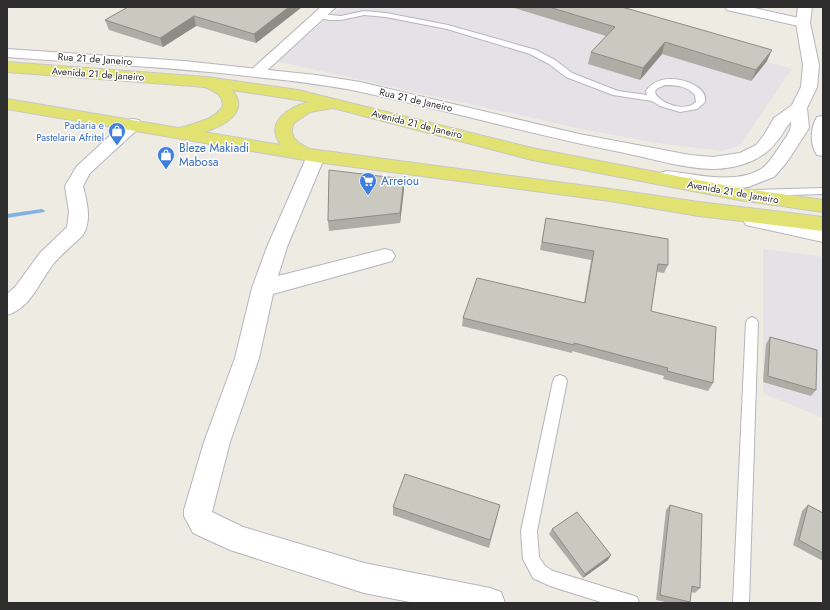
<svg xmlns="http://www.w3.org/2000/svg" width="830" height="610" font-family="Jost,sans-serif">
<style>
.industrial{fill:#e4e1e7}
.lines{fill:none;stroke-linecap:round;stroke-linejoin:round}
.stream{fill:#82b1e2;fill-rule:evenodd}
.service-casing{stroke:#b6b5bf;stroke-width:2}
.minor-casing{stroke:#b6b5bf;stroke-width:2}
.tertiary-casing{stroke:#b6b5bf;stroke-width:2}
.primary-casing{stroke:#c8c8c8;stroke-width:2}
.service{fill:#fff;fill-rule:evenodd}
.minor{fill:#fff;fill-rule:evenodd}
.tertiary{fill:#fff;fill-rule:evenodd}
.primary{fill:#e1e272;fill-rule:evenodd}
.wall{fill:#adada5}
.shaded-wall{fill:#8d8d86}
.building{fill:#c9c9c0;stroke:#8d8d86}
.labels{text-anchor:middle;dominant-baseline:central;stroke-width:3;stroke-linejoin:round;paint-order:stroke}
.far-street-label{font-size:10px;fill:#2d2d2d;stroke:#fff}
.far-shop-label{font-size:10px;fill:#366cbe;stroke:#fff;text-anchor:end}
.shop-label{font-size:12px;fill:#366cbe;stroke:#fff;text-anchor:start}
</style>
<rect width="100%" height="100%" fill="#edebe2"/>
<g class="industrial">
<path d="M341,7H580L792,69L739,146L721,151L657,143L582,129L276,61Z"/>
<path d="M763,249L823,257V418L763,393Z"/>
</g>
<g class="lines">
<path class="stream" d="M42,209L45,211L44,212L7,218V214Z"/>
<defs>
<g id="service">
<path d="M364,11L386,13L448,25L536,50L555,60L572,73L618,91L647,95L646,91C650,85 655,82 662,80C675,76 708,84 705,102L697,109L680,112L660,106L652,101L613,95L566,77L549,64L530,54L447,29L386,17L364,15L341,20H330L317,18L316,16L320,14L341,16ZM665,85C677,85 687,86 695,95L696,102C685,112 665,105 656,95L655,91L658,88Z"/>
<path d="M823,188V194L756,196L751,193L756,190Z"/>
<path d="M752,317L756,319L758,322L749,603H733L746,322L748,319Z"/>
<path d="M560,375L565,377L567,381L537,531L539,557L545,566L553,571L631,595L637,597L639,603H604L550,586L533,578L523,559L521,531L553,381L555,377Z"/>
</g>
<g id="minor">
<path d="M321,7H336L262,75L257,77L252,75L249,72L252,69Z"/>
<path d="M725,7H750L808,20L810,23L808,26L803,27L727,10Z"/>
<path d="M133,119L139,120L141,124L139,128L90,173L83,186C87,202 92,220 83,235C74,244 63,253 54,263C39,282 31,308 7,315V294L15,287L40,253L67,227L69,212L65,186L77,166L127,120Z"/>
<path d="M316,150L322,152L325,156L287,247L278,276L385,249L392,251L395,256L392,261L273,294L259,358L230,442L212,512L243,527L364,563L490,588L501,592L505,603H415L364,593L230,550L193,533L184,516V510L204,442L235,358L252,288L267,247L307,156L310,152Z"/>
</g>
<g id="tertiary">
<path d="M798,7H812L810,23L819,65L817,87L807,108L809,128L787,162L774,177L748,187L723,189L667,183L660,181L658,177L660,173L667,171C696,174 734,185 761,169C768,165 775,153 780,146C785,138 792,131 791,122C785,127 783,135 777,141C763,161 736,169 712,169C681,168 650,158 620,152C533,135 447,110 361,92C324,84 285,80 247,76C168,67 87,63 7,57V49L184,61L316,75L360,82L579,134L690,155L713,157L740,153L756,145L764,135L774,118L792,105L801,87L803,65L796,23Z"/>
<path d="M823,116V156L817,155C810,145 810,128 817,117Z"/>
<path d="M753,213L823,228V242L746,225L743,220L746,215Z"/>
</g>
<path id="primary" d="M7,62L207,77L298,90L532,148L739,188L823,200V212L739,200L532,160L333,108L310,112L294,123C287,137 299,144 310,149L610,189L699,202L823,217V231L699,216L610,201L316,162L7,109V99L179,128C194,123 213,121 223,106C222,93 215,92 205,87L7,72ZM232,90L298,100L309,102C289,107 264,122 281,145L204,132C223,126 251,112 232,90Z"/>
</defs>
<use href="#service" class="service-casing"/>
<use href="#minor" class="minor-casing"/>
<use href="#tertiary" class="tertiary-casing"/>
<use href="#primary" class="primary-casing"/>
<use href="#service" class="service"/>
<use href="#minor" class="minor"/>
<use href="#tertiary" class="tertiary"/>
<use href="#primary" class="primary"/>
</g>
<g class="wall">
<path d="M128,7H302L256,43L196,26L163,47L109,30L105,20Z"/>
<path d="M511,7H622L767,61L751,81L662,54L640,80L588,64L591,52L606,36Z"/>
<path d="M404,189L400,223L329,231L328,221Z"/>
<path d="M546,218L668,265L664,273L657,272L651,311L713,383L708,391L663,379L664,376L572,351V353L462,326L463,318L584,303L591,260L540,250Z"/>
<path d="M770,337L816,390L811,396L763,382L766,344Z"/>
<path d="M670,505L700,588L695,593L691,592L690,602L689,603H670L656,600L666,510Z"/>
<path d="M808,505L823,513V561L793,545L802,511Z"/>
<path d="M393,507L498,513L489,548L393,515Z"/>
<path d="M552,529L608,560L583,578L549,534Z"/>
</g>
<g class="shaded-wall">
<path d="M289,7H302L256,43L254,34Z"/>
<path d="M194,16L196,26L163,47L160,38Z"/>
<path d="M665,42L662,54L640,80L643,68Z"/>
<path d="M772,50L767,61L751,81L756,70Z"/>
<path d="M404,179V189L400,223V213Z"/>
<path d="M611,555L608,560L583,578L585,574Z"/>
</g>
<g class="building">
<path d="M128,7H289L254,34L194,16L160,38L105,20Z"/>
<path d="M549,7H622L772,50L756,70L665,42L643,68L591,52L615,27Z"/>
<path d="M329,170L404,179L400,213L328,221Z"/>
<path d="M546,218L668,239V265L658,264L651,311L716,327L713,383L667,371L668,368L574,343V345L463,318L477,278L585,303L594,251L542,242Z"/>
<path d="M770,337L817,350L816,390L768,376Z"/>
<path d="M405,474L500,505L490,540L393,507Z"/>
<path d="M670,505L702,514L700,588L692,586L690,602L660,595Z"/>
<path d="M808,505L823,513V553L799,540Z"/>
<path d="M577,512L611,555L585,574L552,529Z"/>
</g>
<defs>
<symbol id="shop-pin" viewBox="-11 -11 22 30"><path d="M0 17L-7.5 6A9.5 9.5 0 1 1 7.5 6Z" fill="#3f7fe0" stroke="#fff"/><path d="M-5-2.5h2.3a2.7 3.5 0 0 1 5.4 0H5L5.5 6h-11ZM-1.5-2.5h3a1.5 2.3 0 0 0-3 0Z" fill="#fff"/></symbol>
<symbol id="supermarket-pin" viewBox="-11 -11 22 30"><path d="M0 17L-7.5 6A9.5 9.5 0 1 1 7.5 6Z" fill="#3f7fe0" stroke="#fff"/><path d="M-6-5.5h2.5l.6 2H6L4.5 2H-2.5L-4.4-4H-6ZM-1.5 3.2a1.3 1.3 0 1 0 .1 0ZM3 3.2a1.3 1.3 0 1 0 .1 0Z" fill="#fff"/></symbol>
</defs>
<g fill-rule="evenodd">
<use href="#shop-pin" x="107" y="121" width="20" height="27"/>
<use href="#shop-pin" x="156" y="145" width="20" height="27"/>
<use href="#supermarket-pin" x="358" y="171" width="20" height="27"/>
</g>
<g class="labels">
<g class="far-street-label">
<text transform="translate(95 59) rotate(4)">Rua 21 de Janeiro</text>
<text transform="translate(98 74) rotate(4)">Avenida 21 de Janeiro</text>
<text transform="translate(416 100) rotate(13)">Rua 21 de Janeiro</text>
<text transform="translate(417 124) rotate(14)">Avenida 21 de Janeiro</text>
<text transform="translate(733 192) rotate(10)">Avenida 21 de Janeiro</text>
</g>
<g class="far-shop-label">
<text x="104" y="125">Padaria e<tspan x="104" dy="12">Pastelaria Afritel</tspan></text>
</g>
<g class="shop-label">
<text x="179" y="148">Bleze Makiadi<tspan x="179" dy="14">Mabosa</tspan></text>
<text x="381" y="181">Arreiou</text>
</g>
</g>
<rect width="830" height="610" fill="none" stroke="#2d2d2d" stroke-width="16"/>
</svg>
